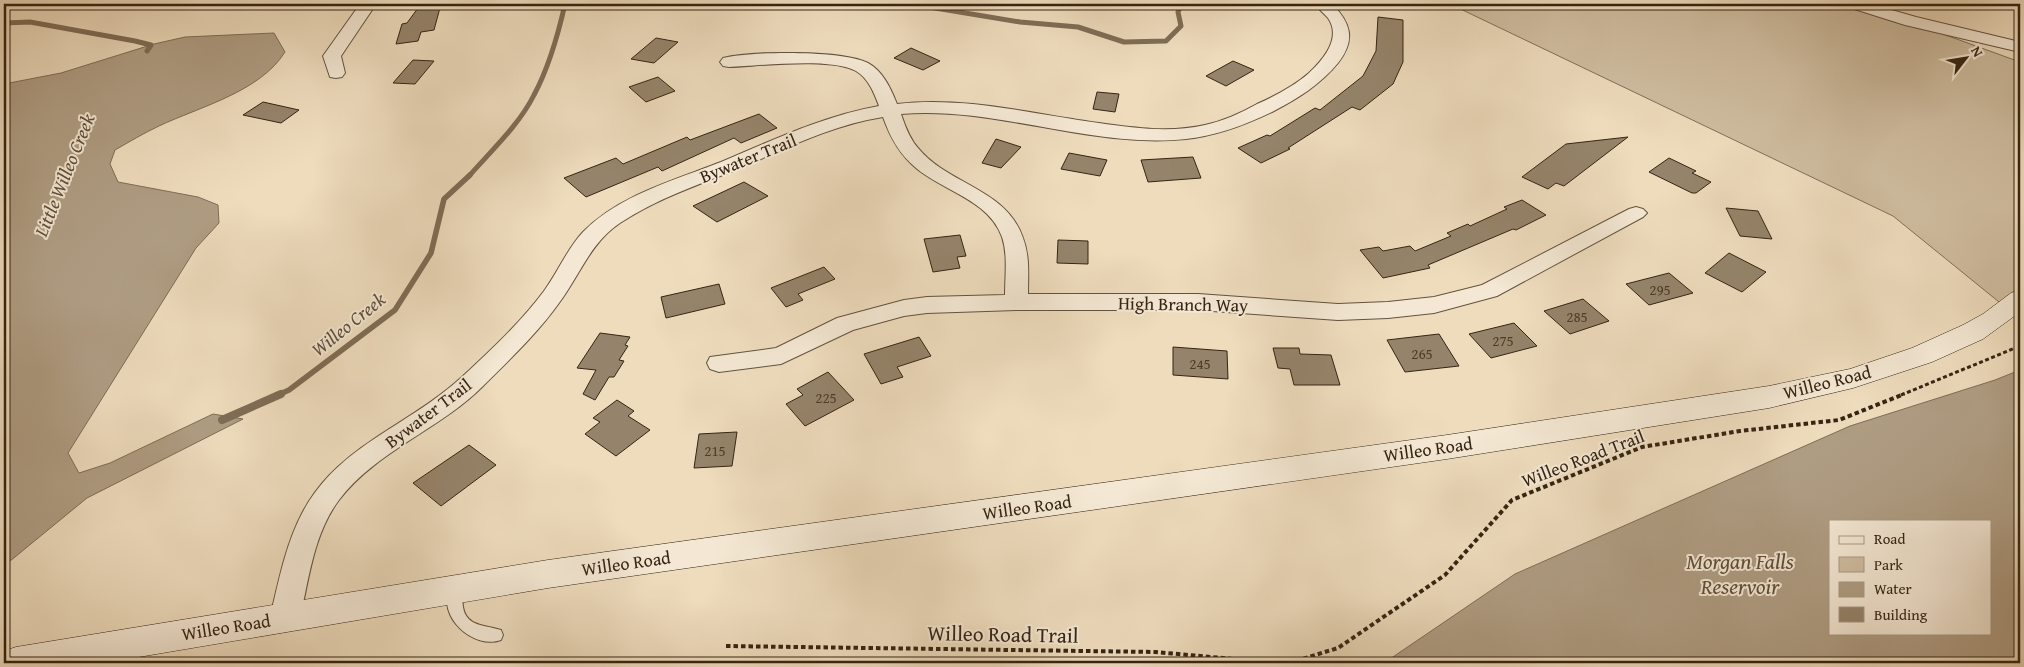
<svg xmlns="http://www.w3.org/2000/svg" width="2024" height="667" font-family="'Gentium Book Plus',serif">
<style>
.green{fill:#cfbda0;stroke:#82705a}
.water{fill:#af9d83;stroke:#7e6d56;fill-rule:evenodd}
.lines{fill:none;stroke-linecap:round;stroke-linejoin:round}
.stream-far2{stroke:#7e6d56;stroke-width:5}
.stream-far1{stroke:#7e6d56;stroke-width:5.5}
.stream{stroke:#7e6d56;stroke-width:8}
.building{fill:#95846b;stroke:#352413}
.lane-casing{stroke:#63523e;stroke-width:2}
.street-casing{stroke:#63523e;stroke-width:2}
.secondary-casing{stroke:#352413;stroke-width:1}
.path-far1{stroke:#352413;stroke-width:3;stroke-dasharray:4 2.5;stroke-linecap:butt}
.path{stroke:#352413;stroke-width:4;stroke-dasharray:4.5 3;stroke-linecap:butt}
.lane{fill:#f4e8d4;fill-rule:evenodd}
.street{fill:#f4e8d4;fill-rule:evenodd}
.secondary{fill:#f4e8d4;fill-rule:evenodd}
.labels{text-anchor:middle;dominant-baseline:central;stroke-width:4;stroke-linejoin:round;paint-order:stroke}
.number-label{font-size:15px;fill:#4d3c29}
.street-label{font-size:18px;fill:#352413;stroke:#f4e8d4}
.water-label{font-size:19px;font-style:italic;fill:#604e3a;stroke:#f4e8d4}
.near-street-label{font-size:21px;fill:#352413;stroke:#f4e8d4}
.near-water-label{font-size:22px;font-style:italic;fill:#604e3a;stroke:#f4e8d4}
</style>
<rect width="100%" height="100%" fill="#eedcbd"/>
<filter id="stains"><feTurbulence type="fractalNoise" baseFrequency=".004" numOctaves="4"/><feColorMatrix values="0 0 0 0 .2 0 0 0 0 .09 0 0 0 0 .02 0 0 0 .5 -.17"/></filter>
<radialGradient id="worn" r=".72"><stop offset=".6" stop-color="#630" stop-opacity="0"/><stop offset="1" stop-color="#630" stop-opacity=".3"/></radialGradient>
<path class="green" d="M1450,4H1860L2020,62V319L1893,216Z"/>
<g class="water">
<path d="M274,33L285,52C260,92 199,107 159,126C144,133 129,142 115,150L110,164L118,182L198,197L218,205L219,223L196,248L68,453L79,473L110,463L213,414L243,419L87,498L4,566V135L10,123L8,113L4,112V84L61,73L154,44L185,37Z"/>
<path d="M2020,370V663H1384L1515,574L1850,426L1995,380ZM1830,521H1990V633H1830Z"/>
</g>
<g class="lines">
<g class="stream-far2">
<path d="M911,4L1020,22L1078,27L1124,42L1166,41L1181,26L1178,12L1182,4"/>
<path d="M4,23L30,22L135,41L151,45L147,51"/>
<path d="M469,176C491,151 519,125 534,95C549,67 558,35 565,4"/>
</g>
<path class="stream-far1" d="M278,395L289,390L395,310L431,253L444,199L470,175"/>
<path class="stream" d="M222,420L281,394"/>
</g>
<g class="building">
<path d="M421,4H441L434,30L421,32L418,41L396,44L402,24L407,23Z"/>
<path d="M1378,17L1403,20V62L1393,84L1360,110L1352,107L1288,148L1290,149L1261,163L1238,148L1267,135L1270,136L1315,108L1320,110L1363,76L1376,51Z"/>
<path d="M656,38L678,42L654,63L631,59Z"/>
<path d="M911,48L940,61L923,70L894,58Z"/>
<path d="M413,60L434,61L415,84L393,83Z"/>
<path d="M1233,61L1254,70L1226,86L1206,76Z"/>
<path d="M658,77L675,91L646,102L629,87Z"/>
<path d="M1097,92L1119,94L1115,112L1093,109Z"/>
<path d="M263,102L299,110L281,123L243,115Z"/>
<path d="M759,114L777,128L741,143L734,138L662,171L658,167L586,197L564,178L616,158L623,164L687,137L690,140Z"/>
<path d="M1628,137L1564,186L1556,183L1548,189L1522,177L1566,144Z"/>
<path d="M996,139L1021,147L1001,168L982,163Z"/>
<path d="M1069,153L1107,160L1100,176L1061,169Z"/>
<path d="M1193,157L1201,178L1148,182L1141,160Z"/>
<path d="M1669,158L1696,171L1692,173L1711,182L1696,193H1692L1649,172Z"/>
<path d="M744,182L768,196L717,222L693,206Z"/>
<path d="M1522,200L1546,215L1516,230L1513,229L1428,265L1430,268L1383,278L1360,250L1379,247L1383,251L1410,246L1415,251L1451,236L1447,233L1468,224L1470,226L1507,209L1504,207Z"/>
<path d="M1726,208L1758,211L1772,239L1740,236Z"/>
<path d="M960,235L966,256L957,257L960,268L933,272L924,239Z"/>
<path d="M1058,240L1088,241V264L1057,263Z"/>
<path d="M1729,253L1766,272L1742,292L1705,273Z"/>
<path d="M824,267L835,279L798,294L803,300L786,307L771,288Z"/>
<path d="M1669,273L1693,293L1649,305L1626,284Z"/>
<path d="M719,284L725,304L666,318L661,297Z"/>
<path d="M1583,299L1609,321L1570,334L1544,311Z"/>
<path d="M1514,323L1537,346L1491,358L1469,334Z"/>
<path d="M600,333L630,337L625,345L628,346L619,360L624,361L614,377H609L595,400L583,394L596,370L577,368Z"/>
<path d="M1439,334L1459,366L1405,372L1387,340Z"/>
<path d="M919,337L931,356L897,367L903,377L881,384L864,354Z"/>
<path d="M1173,347L1227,351L1228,379L1173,375Z"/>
<path d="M1273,348H1299L1300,354L1331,355L1340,385H1294L1290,369L1278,368Z"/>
<path d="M828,372L854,400L805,426L786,404L803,395L797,389Z"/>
<path d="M617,400L634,411L628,416L650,430L616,456L585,434L600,422L593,418Z"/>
<path d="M737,432L732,466L694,468L699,434Z"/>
<path d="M469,445L496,465L441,506L413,483Z"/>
</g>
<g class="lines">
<defs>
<path id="lane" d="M455,585L460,587C463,593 462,600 463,607C466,627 486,625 501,630L503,635L501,640C473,650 436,616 450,587Z"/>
<g id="street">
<path d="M360,4H376L341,56L345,73L342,77L336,78L330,77L323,56Z"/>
<path d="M1315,4H1332C1351,23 1356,40 1338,63C1320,85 1297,99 1272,112C1245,125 1216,136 1186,139C1091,149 997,106 901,114C905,126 910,139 918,148C948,185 1006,188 1023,238C1030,256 1028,276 1028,294H1198L1338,304L1388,302L1434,297L1482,285L1629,209L1636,207L1643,209L1647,213L1643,217L1497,296L1434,313L1388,318L1338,320L1198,310H1016L927,313L904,316L853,330L781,364L719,372L710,369L707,363L710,357L776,348L837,318L904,300L927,297L1005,295C1005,276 1008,255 1002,237C989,200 943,191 916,168C899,154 890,137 883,117C832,125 785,149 738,169C698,185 656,199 620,223C590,243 580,275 559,303C537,334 509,360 482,387C440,429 375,452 339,500C314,533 309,578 300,618L296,627L285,631L274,627L270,618C289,535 298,489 374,439C404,419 436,401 463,376C491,350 521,322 544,291C558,272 567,249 583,232C619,195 675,180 721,162C773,140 823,116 879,106C874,93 869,79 856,71C831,57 759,66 729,67L723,66L720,62L723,58C751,51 843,50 868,63C883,71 891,89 897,104C965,96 1032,114 1099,123C1134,128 1170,133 1205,125C1223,121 1241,113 1257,104C1275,96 1294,86 1309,73C1323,60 1342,38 1328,18C1324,13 1318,9 1315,4Z"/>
<path d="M1846,4H1871L1916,17L2020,42V52L1905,25L1848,7Z"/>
</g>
<path id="secondary" d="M2020,290V312L1983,339L1932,362L1853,388L1769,408L1447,459L548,588L103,663H4V651L16,647L548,560L1447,435L1769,386L1850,369L1912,348L1963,325L1983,314L2011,293Z"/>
</defs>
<use href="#lane" class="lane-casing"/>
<use href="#street" class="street-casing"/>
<use href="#secondary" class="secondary-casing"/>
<path class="path-far1" d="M1901,395L2020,346"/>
<g class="path">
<path d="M726,646L1155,652L1279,663"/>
<path d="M1289,663L1338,648L1445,575L1512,500L1642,447L1740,431L1839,420L1904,394"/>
</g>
<use href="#lane" class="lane"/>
<use href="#street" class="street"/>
<use href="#secondary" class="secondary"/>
</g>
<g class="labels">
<g class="number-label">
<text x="1660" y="289">295</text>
<text x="1577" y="316">285</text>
<text x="1503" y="340">275</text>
<text x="1422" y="353">265</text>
<text x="1200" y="363">245</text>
<text x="826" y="397">225</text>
<text x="715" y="450">215</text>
</g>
<g class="street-label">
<text transform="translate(748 158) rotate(-22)">Bywater Trail</text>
<text transform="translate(1183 304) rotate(1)">High Branch Way</text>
<text transform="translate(1827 382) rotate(-14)">Willeo Road</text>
<text transform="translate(428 413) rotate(-37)">Bywater Trail</text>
<text transform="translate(1428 449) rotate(-8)">Willeo Road</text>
<text transform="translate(1583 458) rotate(-21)">Willeo Road Trail</text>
<text transform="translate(1027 507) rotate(-8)">Willeo Road</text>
<text transform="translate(626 563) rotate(-8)">Willeo Road</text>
<text transform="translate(226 627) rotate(-9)">Willeo Road</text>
</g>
<g class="water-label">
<text transform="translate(64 175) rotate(-68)">Little Willeo Creek</text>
<text transform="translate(348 324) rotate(-39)">Willeo Creek</text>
</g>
<g class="near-street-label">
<text transform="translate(1003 634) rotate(1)">Willeo Road Trail</text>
</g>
<g class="near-water-label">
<text x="1740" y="561">Morgan Falls<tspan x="1740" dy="25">Reservoir</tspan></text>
</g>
</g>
<rect width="2024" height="667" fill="none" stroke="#eedcbd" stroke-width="20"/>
<rect x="5" y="5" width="2014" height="657" fill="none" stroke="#352413" stroke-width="2.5"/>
<rect x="10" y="10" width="2004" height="647" fill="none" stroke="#352413"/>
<rect x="1829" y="520" width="162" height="115" fill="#f4e8d4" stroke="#a89a87"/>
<rect x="1839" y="536" width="25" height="8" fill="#f4e8d4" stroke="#a89a87"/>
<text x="1874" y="544" font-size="15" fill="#352413">Road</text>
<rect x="1839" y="557" width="25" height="15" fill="#cfbda0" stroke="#a89a87"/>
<text x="1874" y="570" font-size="15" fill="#352413">Park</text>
<rect x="1839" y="582" width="25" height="15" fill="#af9d83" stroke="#a89a87"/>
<text x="1874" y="594" font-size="15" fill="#352413">Water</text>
<rect x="1839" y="607" width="25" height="15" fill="#95846b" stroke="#a89a87"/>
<text x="1874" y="620" font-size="15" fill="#352413">Building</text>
<g transform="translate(1966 58) rotate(59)" stroke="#f4e8d4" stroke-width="4" paint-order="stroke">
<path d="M0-4L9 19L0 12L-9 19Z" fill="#352413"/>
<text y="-8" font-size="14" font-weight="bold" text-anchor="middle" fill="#352413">N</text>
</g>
<rect width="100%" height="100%" filter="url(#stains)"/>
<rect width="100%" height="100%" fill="url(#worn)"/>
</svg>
